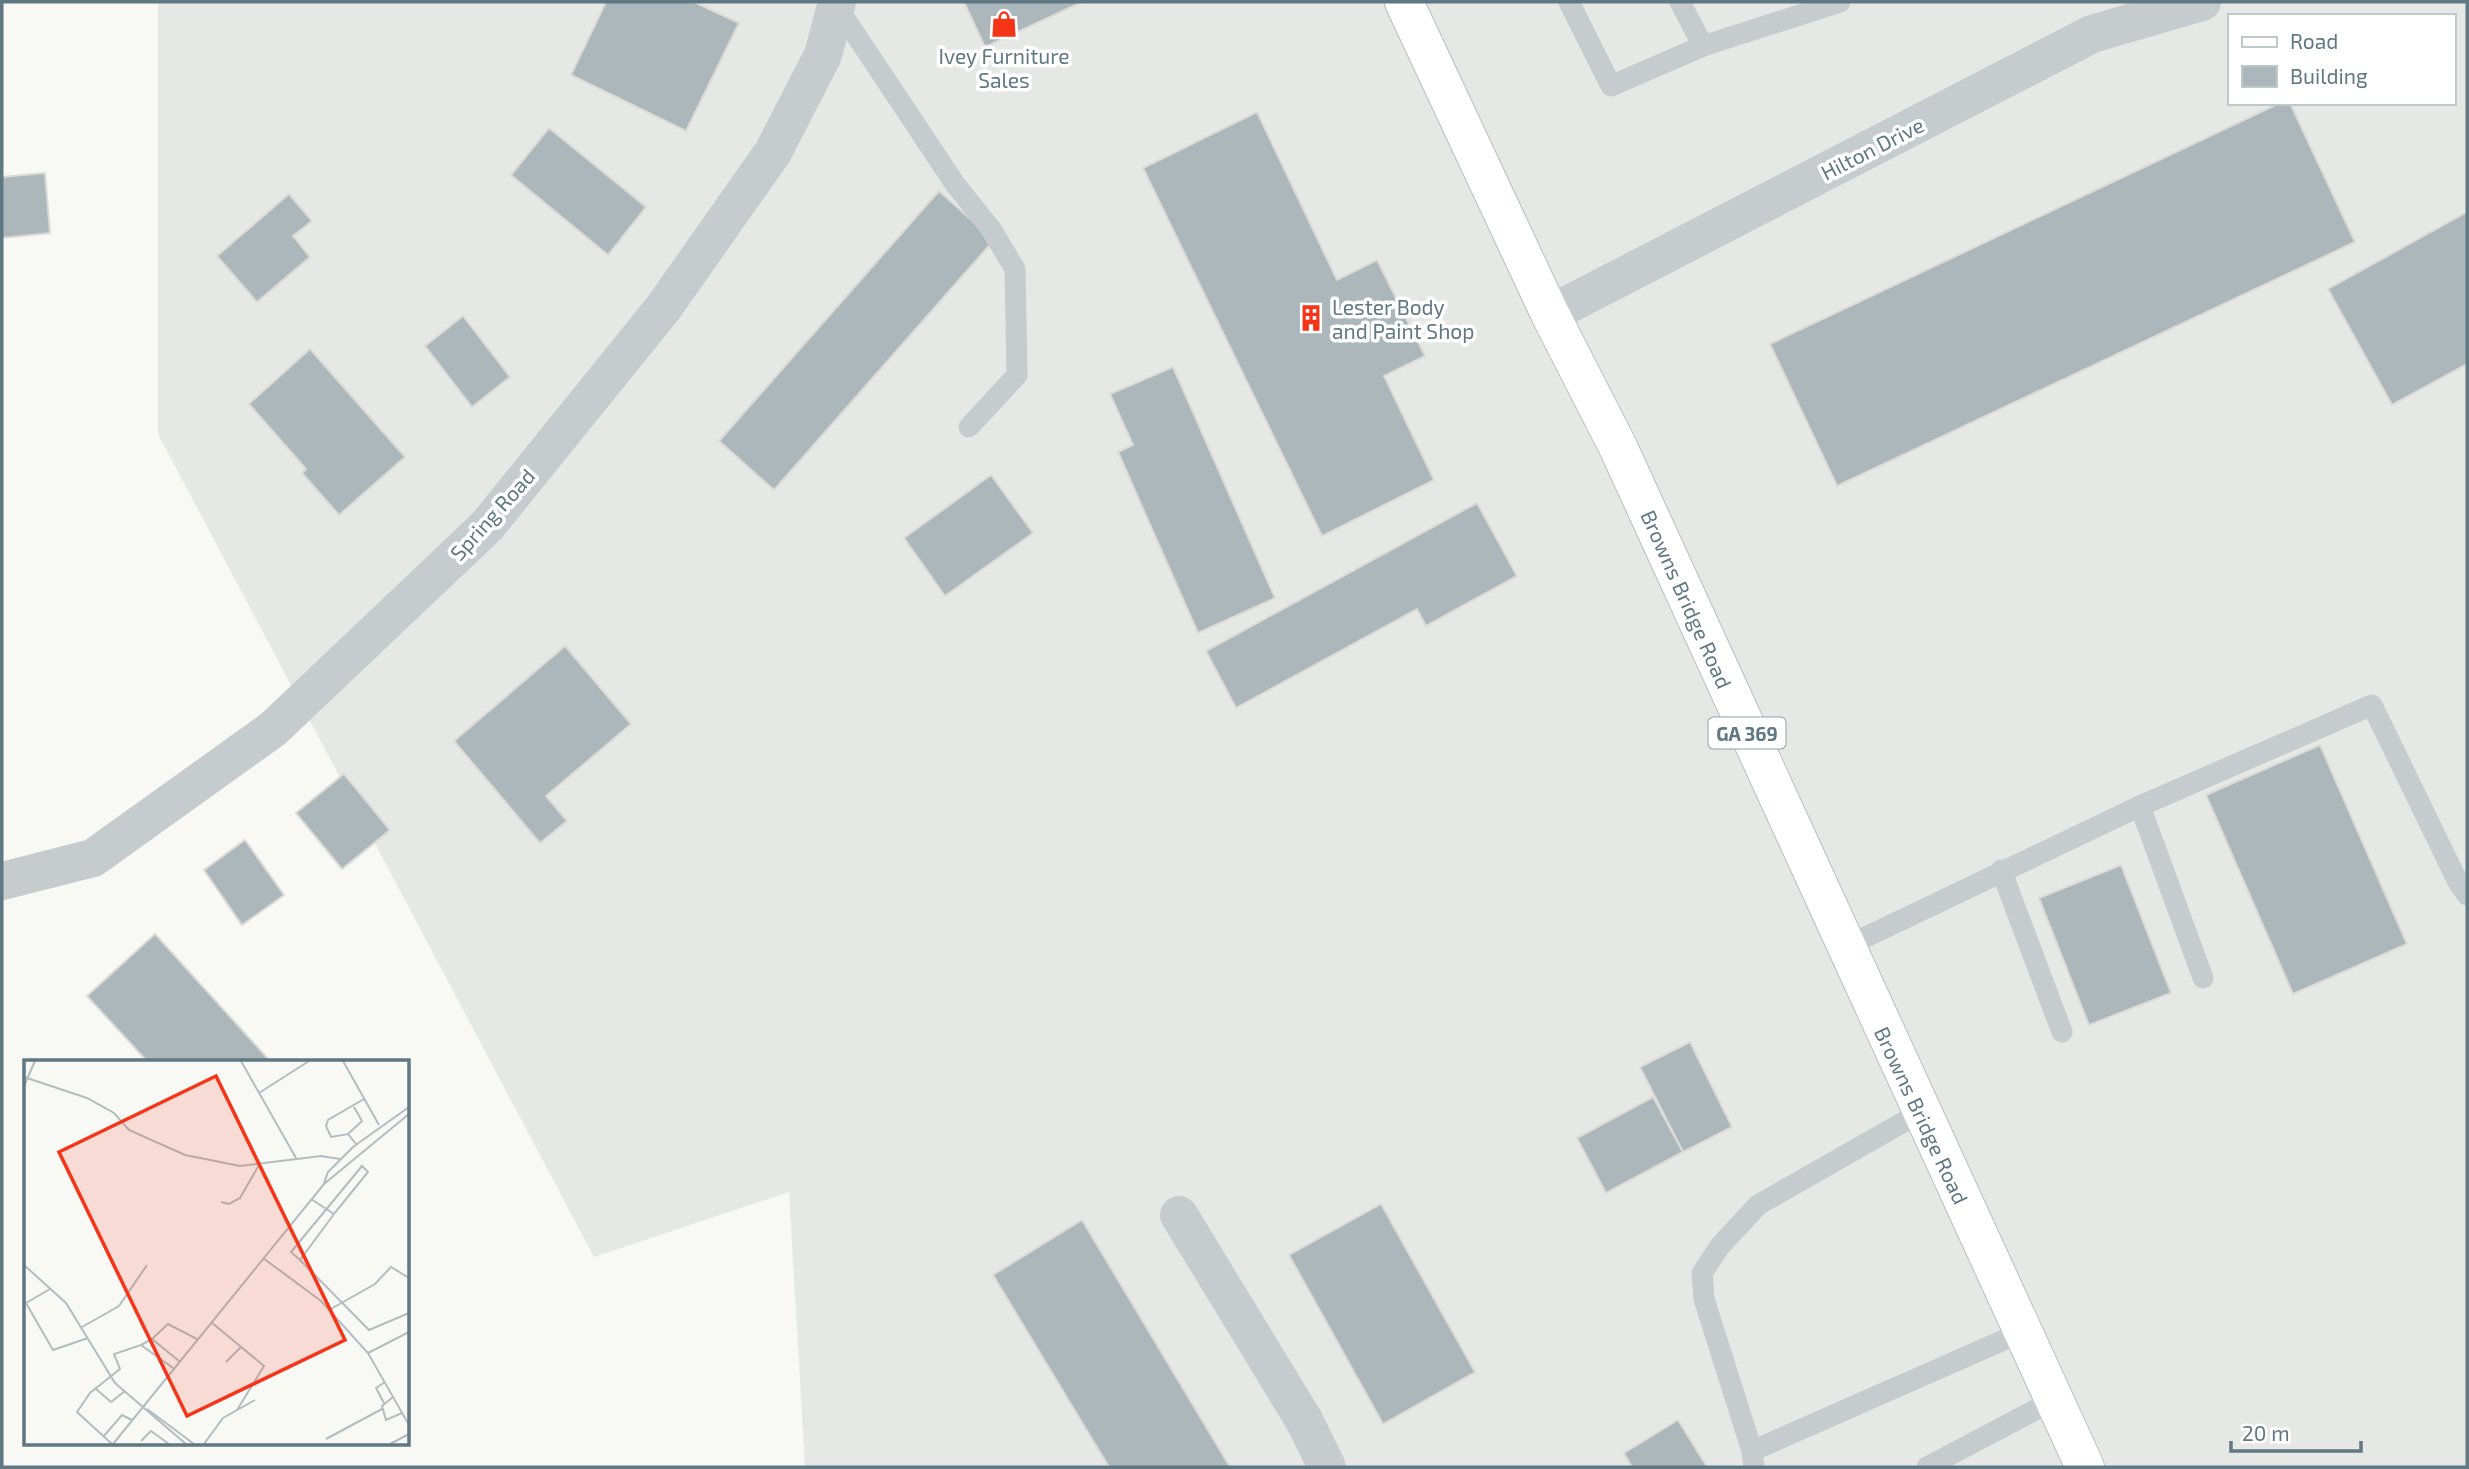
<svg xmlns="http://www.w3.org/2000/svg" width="2469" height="1469" font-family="'Exo 2',sans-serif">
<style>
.built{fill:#e6e8e6;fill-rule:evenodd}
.building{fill:#abb7bb;stroke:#dadad7;stroke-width:2}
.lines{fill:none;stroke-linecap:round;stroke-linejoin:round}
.primary-casing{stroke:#b8bec1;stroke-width:40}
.lane{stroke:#c6cbce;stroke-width:21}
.street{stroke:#c6cbce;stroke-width:38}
.primary{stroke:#fff;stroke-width:38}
.labels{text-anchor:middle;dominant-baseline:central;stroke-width:7;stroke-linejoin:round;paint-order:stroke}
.shield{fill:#fff;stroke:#90a0a8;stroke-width:2}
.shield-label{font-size:19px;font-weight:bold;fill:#607883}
.poi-label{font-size:21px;fill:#607883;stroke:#fff}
.street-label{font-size:21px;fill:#607883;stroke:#fff}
.inset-road{fill:none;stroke:#b2bdc0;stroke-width:2}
.view{fill:#f53418;fill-opacity:0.15;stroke:#f53418;stroke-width:3.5}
.inset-edge{fill:none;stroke:#607883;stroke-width:3.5}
</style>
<rect width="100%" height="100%" fill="#f8f8f5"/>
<path class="built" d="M158,2H2467V1467H805L789,1192L594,1257L158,434ZM2229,16H2453V103H2229Z"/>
<g class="building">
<path d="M606,2H694L739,23L686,131L571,75Z"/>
<path d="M964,2H1082L985,47Z"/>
<path d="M2280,103H2290L2355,242L1837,486L1770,344Z"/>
<path d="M1257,112L1337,280L1377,260L1425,356L1384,376L1434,480L1322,536L1143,168Z"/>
<path d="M549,128L646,207L608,255L511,175Z"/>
<path d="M45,173L50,233L2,238V177Z"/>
<path d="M939,191L994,240L774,490L719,441Z"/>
<path d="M289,194L312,221L293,236L310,257L257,302L217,256Z"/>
<path d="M2467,212V364L2392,405L2328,289Z"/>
<path d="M463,316L510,377L472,407L425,346Z"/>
<path d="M310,349L405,457L339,515L302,473L306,469L249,404Z"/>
<path d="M1173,367L1275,598L1198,633L1118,452L1133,445L1110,394Z"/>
<path d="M991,475L1033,533L945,596L904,538Z"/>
<path d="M1477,503L1517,576L1426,626L1417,609L1236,708L1206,651Z"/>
<path d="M565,646L631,724L546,796L567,821L540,843L454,741Z"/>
<path d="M2320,745L2407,944L2293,994L2206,795Z"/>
<path d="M344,774L390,830L342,869L296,813Z"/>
<path d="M245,840L284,895L242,925L204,870Z"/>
<path d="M2121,865L2171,993L2089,1025L2039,898Z"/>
<path d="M155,934L270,1061H147L87,996Z"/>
<path d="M1690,1042L1732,1127L1683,1152L1640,1067Z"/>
<path d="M1653,1097L1683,1152L1606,1193L1577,1138Z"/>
<path d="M1381,1204L1475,1372L1383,1424L1289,1255Z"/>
<path d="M1082,1220L1230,1467H1109L993,1275Z"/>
<path d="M1678,1420L1707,1467H1632L1624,1453Z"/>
</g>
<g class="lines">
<defs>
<path id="primary" d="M1404,2L1550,314L1618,447L2085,1467"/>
</defs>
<use href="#primary" class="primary-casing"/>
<g class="lane">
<path d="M1569,2L1611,86L1703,46L1680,2"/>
<path d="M836,5L955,184L991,229L1015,269L1017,375L969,427"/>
<path d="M1703,46L1840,2"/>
<path d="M2140,806L2203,978"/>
<path d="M2001,870L2062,1032"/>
<path d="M1845,947L2140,806L2372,705L2458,882L2467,895"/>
<path d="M1752,1451L1704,1299L1702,1273L1720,1246L1758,1205L1921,1112"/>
<path d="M1754,1467L1752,1451L2022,1332"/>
<path d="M1927,1467L2054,1400"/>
</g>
<g class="street">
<path d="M1550,314L2092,34L2202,2"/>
<path d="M2,881L93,858L273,729L487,526L664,307L773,152L823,55L837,2"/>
<path d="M1179,1215L1305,1422L1327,1467"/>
</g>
<use href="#primary" class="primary"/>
</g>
<defs>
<symbol id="shop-bare" viewBox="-9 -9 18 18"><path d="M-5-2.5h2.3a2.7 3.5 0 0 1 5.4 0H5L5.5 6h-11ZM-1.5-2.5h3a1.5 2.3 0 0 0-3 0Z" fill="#f53418" stroke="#fff" stroke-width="2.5" paint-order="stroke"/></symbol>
<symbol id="building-bare" viewBox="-9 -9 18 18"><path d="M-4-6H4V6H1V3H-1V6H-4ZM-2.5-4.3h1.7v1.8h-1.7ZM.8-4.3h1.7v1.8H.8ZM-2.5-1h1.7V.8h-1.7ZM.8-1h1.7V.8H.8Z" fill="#f53418" stroke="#fff" stroke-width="2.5" paint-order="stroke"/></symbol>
</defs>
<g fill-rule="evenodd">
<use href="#shop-bare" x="985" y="5" width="38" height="38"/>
<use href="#building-bare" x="1292" y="299" width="38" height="38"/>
</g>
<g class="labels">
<rect class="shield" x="1708.5" y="717.5" width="77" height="31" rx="5"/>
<g class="shield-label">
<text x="1747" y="733">GA 369</text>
</g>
<g class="poi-label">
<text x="1004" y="55">Ivey Furniture<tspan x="1004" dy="24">Sales</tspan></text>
<text x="1332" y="306" text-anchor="start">Lester Body<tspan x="1332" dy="24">and Paint Shop</tspan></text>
</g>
<g class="street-label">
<text transform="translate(1872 148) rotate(-27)">Hilton Drive</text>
<text transform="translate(492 514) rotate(-48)">Spring Road</text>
<text transform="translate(1687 599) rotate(66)">Browns Bridge Road</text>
<text transform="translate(1922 1115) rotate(65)">Browns Bridge Road</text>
</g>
</g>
<g transform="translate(24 1060)">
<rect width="385" height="385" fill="#f8f8f5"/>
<path class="inset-road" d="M217,1L272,98M319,1L355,65M0,17L63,38L90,53L105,70L161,95L216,106L297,96L316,99M0,26L11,1M235,33L285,1M324,74L338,61L330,47M332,84L324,74L307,77L302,66L304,60L340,39M300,123L304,112L329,87L385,47M287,139L310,154L344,112L337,105M197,142L205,144L216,138L235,105M310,154L276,200L267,192L338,106M239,198L297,241L344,293L385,365M276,200L345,270L385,253M0,205L42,243L91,323L162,384M26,229L2,243L29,290L64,278M305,250L351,224L367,207L385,218M187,262L240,306L213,350M58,267L95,246L123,205M128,279L144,264L173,279M117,285L128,279L155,301M344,293L385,272M202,302L217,287M72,329L87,342L101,331M369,337L358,346L362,360L378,353M360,343L352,328L361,322M123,349L170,384M79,377L98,355L108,360M302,379L358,349M117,381L127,371L145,384M88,384L53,352L66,333L96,309L90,294L117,285L149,308M89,384L300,124L385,54M180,384L199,358L231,340M366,384L385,374"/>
<path class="view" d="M192,16L321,280L163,356L35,92Z"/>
<rect width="385" height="385" class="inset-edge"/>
</g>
<rect width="2469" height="1469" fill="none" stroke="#607883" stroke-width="7"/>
<rect x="2228" y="14" width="228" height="91" fill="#ffffff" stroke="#bfc9cd" stroke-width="2"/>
<rect x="2242" y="37" width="35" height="10" fill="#ffffff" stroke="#bfc9cd" stroke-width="2"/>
<text x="2290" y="49" font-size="21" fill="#607883">Road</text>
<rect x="2242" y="66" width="35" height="21" fill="#abb7bb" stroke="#bfc9cd" stroke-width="2"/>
<text x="2290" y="84" font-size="21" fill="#607883">Building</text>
<path d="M2231 1441v10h130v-10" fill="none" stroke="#607883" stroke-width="3.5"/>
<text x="2242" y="1441" font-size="21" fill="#607883" stroke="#ffffff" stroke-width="5" paint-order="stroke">20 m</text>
</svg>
